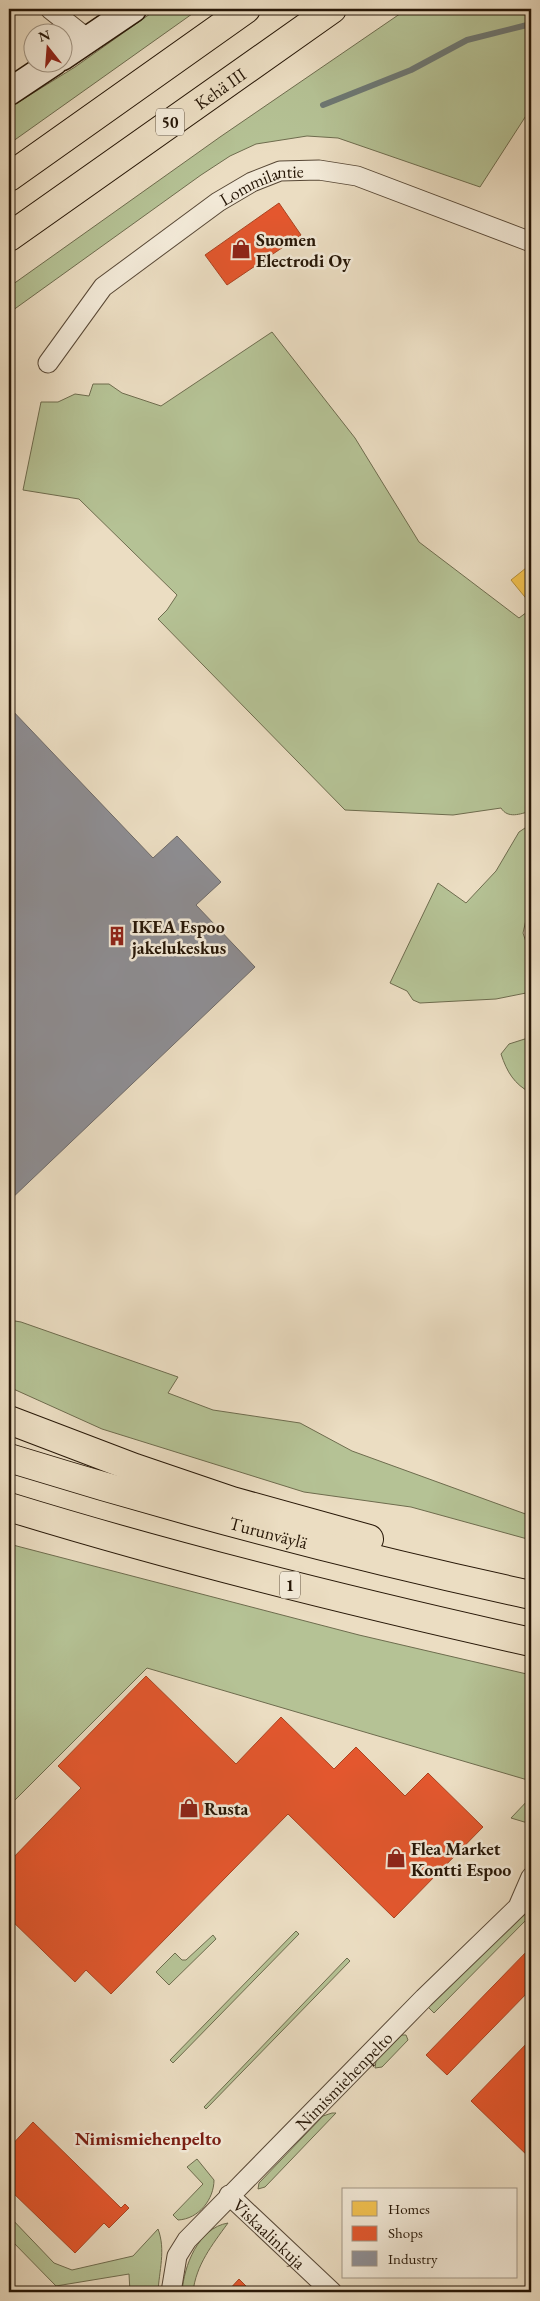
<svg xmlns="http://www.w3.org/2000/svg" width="540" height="2301" font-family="'EB Garamond',serif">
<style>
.green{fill:#b5c295;stroke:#6e6c4e}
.homes{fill:#f2c14e;stroke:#b58e39}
.shops{fill:#e4572e;stroke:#ab4422}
.industry{fill:#8d8d92;stroke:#6e6a68}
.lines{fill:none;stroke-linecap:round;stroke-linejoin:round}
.stream{stroke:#6d7874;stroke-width:6}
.minor-casing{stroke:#584836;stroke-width:21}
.secondary-casing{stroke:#271707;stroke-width:29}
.trunk-casing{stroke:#271707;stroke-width:30}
.motorway-casing{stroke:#271707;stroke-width:30}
.minor{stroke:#f2e9d7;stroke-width:19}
.secondary{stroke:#f2e9d7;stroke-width:26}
.trunk{stroke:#ebddc2;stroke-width:28}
.motorway{stroke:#ebddc2;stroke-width:28}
.labels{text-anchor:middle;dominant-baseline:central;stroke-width:5;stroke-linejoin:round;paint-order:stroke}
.shield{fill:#f2e9d7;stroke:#645645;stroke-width:1}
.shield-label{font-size:16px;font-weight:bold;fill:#271707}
.street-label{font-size:18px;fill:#271707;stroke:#f2e9d7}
.poi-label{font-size:18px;font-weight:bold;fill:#271707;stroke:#f2e9d7;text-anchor:start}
.neighbourhood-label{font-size:19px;font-weight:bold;fill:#7a1f14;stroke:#f2e9d7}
</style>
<rect width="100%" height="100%" fill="#ebddc2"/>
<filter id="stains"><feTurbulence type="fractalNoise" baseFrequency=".004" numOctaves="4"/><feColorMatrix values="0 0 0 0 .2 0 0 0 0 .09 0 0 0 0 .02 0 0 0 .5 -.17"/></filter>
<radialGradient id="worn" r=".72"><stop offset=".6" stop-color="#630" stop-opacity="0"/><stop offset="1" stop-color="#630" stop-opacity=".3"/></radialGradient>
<g class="green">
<path d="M157,9H199L9,144V108L75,67Z"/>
<path d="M407,9H531V108L480,187L338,138L307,136L256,144L230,156L201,175L9,313V287L220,137Z"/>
<path d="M272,332L355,438L419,542L519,618L531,609V811C520,814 508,819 501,808L453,815L345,810L158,619L167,610L177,595L79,499L23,490L41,402H58L75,394L89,396L93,384H109L122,393L161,406Z"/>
<path d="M531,824V898L523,933L527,945L531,948V992L496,999L420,1003L413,1000L407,991L390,983L438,883L466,903L496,871L519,832Z"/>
<path d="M531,1037V1093C514,1084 507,1072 501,1054L509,1044Z"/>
<path d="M9,1320L21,1322L178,1377L168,1393L213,1410L300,1423L352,1451L531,1516V1540L411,1507L304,1492L102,1429L9,1387Z"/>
<path d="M9,1544L359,1635L531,1675V1781L147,1668L9,1806Z"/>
<path d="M531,1797V1824L511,1818Z"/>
<path d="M531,1902V1915L434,2013L428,2007Z"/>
<path d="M296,1931L299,1934L173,2063L170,2060Z"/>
<path d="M213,1935L216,1939L169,1985L156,1972L175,1953L182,1960H186Z"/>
<path d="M347,1958L350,1961L206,2109L204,2107Z"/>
<path d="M402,2035H406L408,2040L382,2067L375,2068L376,2061Z"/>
<path d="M332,2113H336L265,2187L258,2189L259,2183L323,2116Z"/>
<path d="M197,2159L214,2180C214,2199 199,2219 178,2220L173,2215L203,2184L187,2167Z"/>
<path d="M9,2216L54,2263L72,2270L133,2256L158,2229C166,2250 159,2271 158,2292H130L129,2274L56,2286L9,2238Z"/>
<path d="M228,2223C212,2245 196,2265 193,2292H182C184,2266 198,2228 228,2223Z"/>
</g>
<path class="homes" d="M531,564V600L529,602L511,580Z"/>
<g class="shops">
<path d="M279,203L301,235L227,285L205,255Z"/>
<path d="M146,1676L236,1764L281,1717L334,1769L356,1747L405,1796L428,1773L483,1827L394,1918L288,1814L111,1994L86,1970L75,1982L9,1918V1862L81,1788L58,1766Z"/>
<path d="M531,1947V1989L447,2075L426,2055Z"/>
<path d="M531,2039V2159L471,2101Z"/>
<path d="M33,2122L121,2208L125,2204L129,2208L109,2228L104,2223L75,2253L9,2189V2148Z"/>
<path d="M239,2279L252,2292H227Z"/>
</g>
<path class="industry" d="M9,707L153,858L177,836L221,882L196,905L255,967L9,1201Z"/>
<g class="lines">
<path class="stream" d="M323,105L411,70L467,40L531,24"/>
<defs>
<g id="minor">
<path d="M50,9L89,40"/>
<path id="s1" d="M48,363L103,287L218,202L252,182L280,171L319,170L357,176L531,242"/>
<path id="s2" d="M229,2195L332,2292"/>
<path id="s3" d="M171,2292L177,2256L187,2240L424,1998L518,1907L531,1877"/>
</g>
<g id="secondary">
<path d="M62,57L133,9"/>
<path d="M9,92L54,62"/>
</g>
<g id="trunk">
<path d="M9,177L246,9"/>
<path id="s4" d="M9,237L332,9"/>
</g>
<g id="motorway">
<path d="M9,1420L135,1468L232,1501L369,1539"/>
<path id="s5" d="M9,1458C181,1511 355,1557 531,1595"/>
<path d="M9,1507C181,1560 356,1603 531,1642"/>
</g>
</defs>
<use href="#minor" class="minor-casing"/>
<use href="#secondary" class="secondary-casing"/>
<use href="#trunk" class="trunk-casing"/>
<use href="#motorway" class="motorway-casing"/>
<use href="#minor" class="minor"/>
<use href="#secondary" class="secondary"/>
<use href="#trunk" class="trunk"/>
<use href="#motorway" class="motorway"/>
</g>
<defs>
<symbol id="shop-bare" viewBox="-9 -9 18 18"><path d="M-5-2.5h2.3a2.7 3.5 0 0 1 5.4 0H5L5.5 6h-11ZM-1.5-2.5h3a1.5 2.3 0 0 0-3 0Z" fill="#8f2418" stroke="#f2e9d7" stroke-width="2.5" paint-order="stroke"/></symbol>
<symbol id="building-bare" viewBox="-9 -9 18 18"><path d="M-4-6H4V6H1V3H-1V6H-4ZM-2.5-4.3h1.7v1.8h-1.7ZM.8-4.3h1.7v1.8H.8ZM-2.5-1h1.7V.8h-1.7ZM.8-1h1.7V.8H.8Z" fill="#8f2418" stroke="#f2e9d7" stroke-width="2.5" paint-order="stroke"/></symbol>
</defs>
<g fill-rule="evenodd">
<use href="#shop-bare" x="227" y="235" width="28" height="28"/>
<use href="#building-bare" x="103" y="922" width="28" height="28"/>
<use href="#shop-bare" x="175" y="1794" width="28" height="28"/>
<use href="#shop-bare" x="382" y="1844" width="28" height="28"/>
</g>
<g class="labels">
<g class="shield">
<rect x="156" y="108.5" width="28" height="27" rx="4"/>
<rect x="280" y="1571.5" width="20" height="27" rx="4"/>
</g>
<g class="shield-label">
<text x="170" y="122">50</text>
<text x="290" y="1585">1</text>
</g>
<g class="street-label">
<text stroke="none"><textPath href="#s4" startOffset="258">Kehä III</textPath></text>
<text stroke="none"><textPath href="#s1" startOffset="285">Lommilantie</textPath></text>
<text stroke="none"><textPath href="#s5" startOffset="270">Turunväylä</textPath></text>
<text stroke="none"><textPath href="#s3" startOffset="279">Nimismiehenpelto</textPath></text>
<text stroke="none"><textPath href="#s2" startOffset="56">Viskaalinkuja</textPath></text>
</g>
<g class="poi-label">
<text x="256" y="239">Suomen<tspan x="256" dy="21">Electrodi Oy</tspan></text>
<text x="132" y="926">IKEA Espoo<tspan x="132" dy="21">jakelukeskus</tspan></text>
<text x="204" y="1808">Rusta</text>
<text x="411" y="1848">Flea Market<tspan x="411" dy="21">Kontti Espoo</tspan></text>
</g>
<g class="neighbourhood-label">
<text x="148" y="2138">Nimismiehenpelto</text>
</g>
</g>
<rect width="540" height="2301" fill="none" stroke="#ebddc2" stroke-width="30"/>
<rect x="10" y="10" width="520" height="2281" fill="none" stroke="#271707" stroke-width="2.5"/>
<rect x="15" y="15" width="510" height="2271" fill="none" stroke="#271707"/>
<rect x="342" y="2188" width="175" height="90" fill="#f2e9d7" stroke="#a19584"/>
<rect x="352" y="2201" width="25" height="15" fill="#f2c14e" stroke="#a19584"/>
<text x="388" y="2214" font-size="15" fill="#271707">Homes</text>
<rect x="352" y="2226" width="25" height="15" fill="#e4572e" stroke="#a19584"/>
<text x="388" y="2238" font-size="15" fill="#271707">Shops</text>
<rect x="352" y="2251" width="25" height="15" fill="#8d8d92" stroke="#a19584"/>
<text x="388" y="2264" font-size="15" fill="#271707">Industry</text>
<g transform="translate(48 48) rotate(343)"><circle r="24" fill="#f2e9d7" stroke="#a19584"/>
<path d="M0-4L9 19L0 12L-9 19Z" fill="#8f2418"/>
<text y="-8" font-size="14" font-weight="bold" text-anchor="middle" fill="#271707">N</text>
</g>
<rect width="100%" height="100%" filter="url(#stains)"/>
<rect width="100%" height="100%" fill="url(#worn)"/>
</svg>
